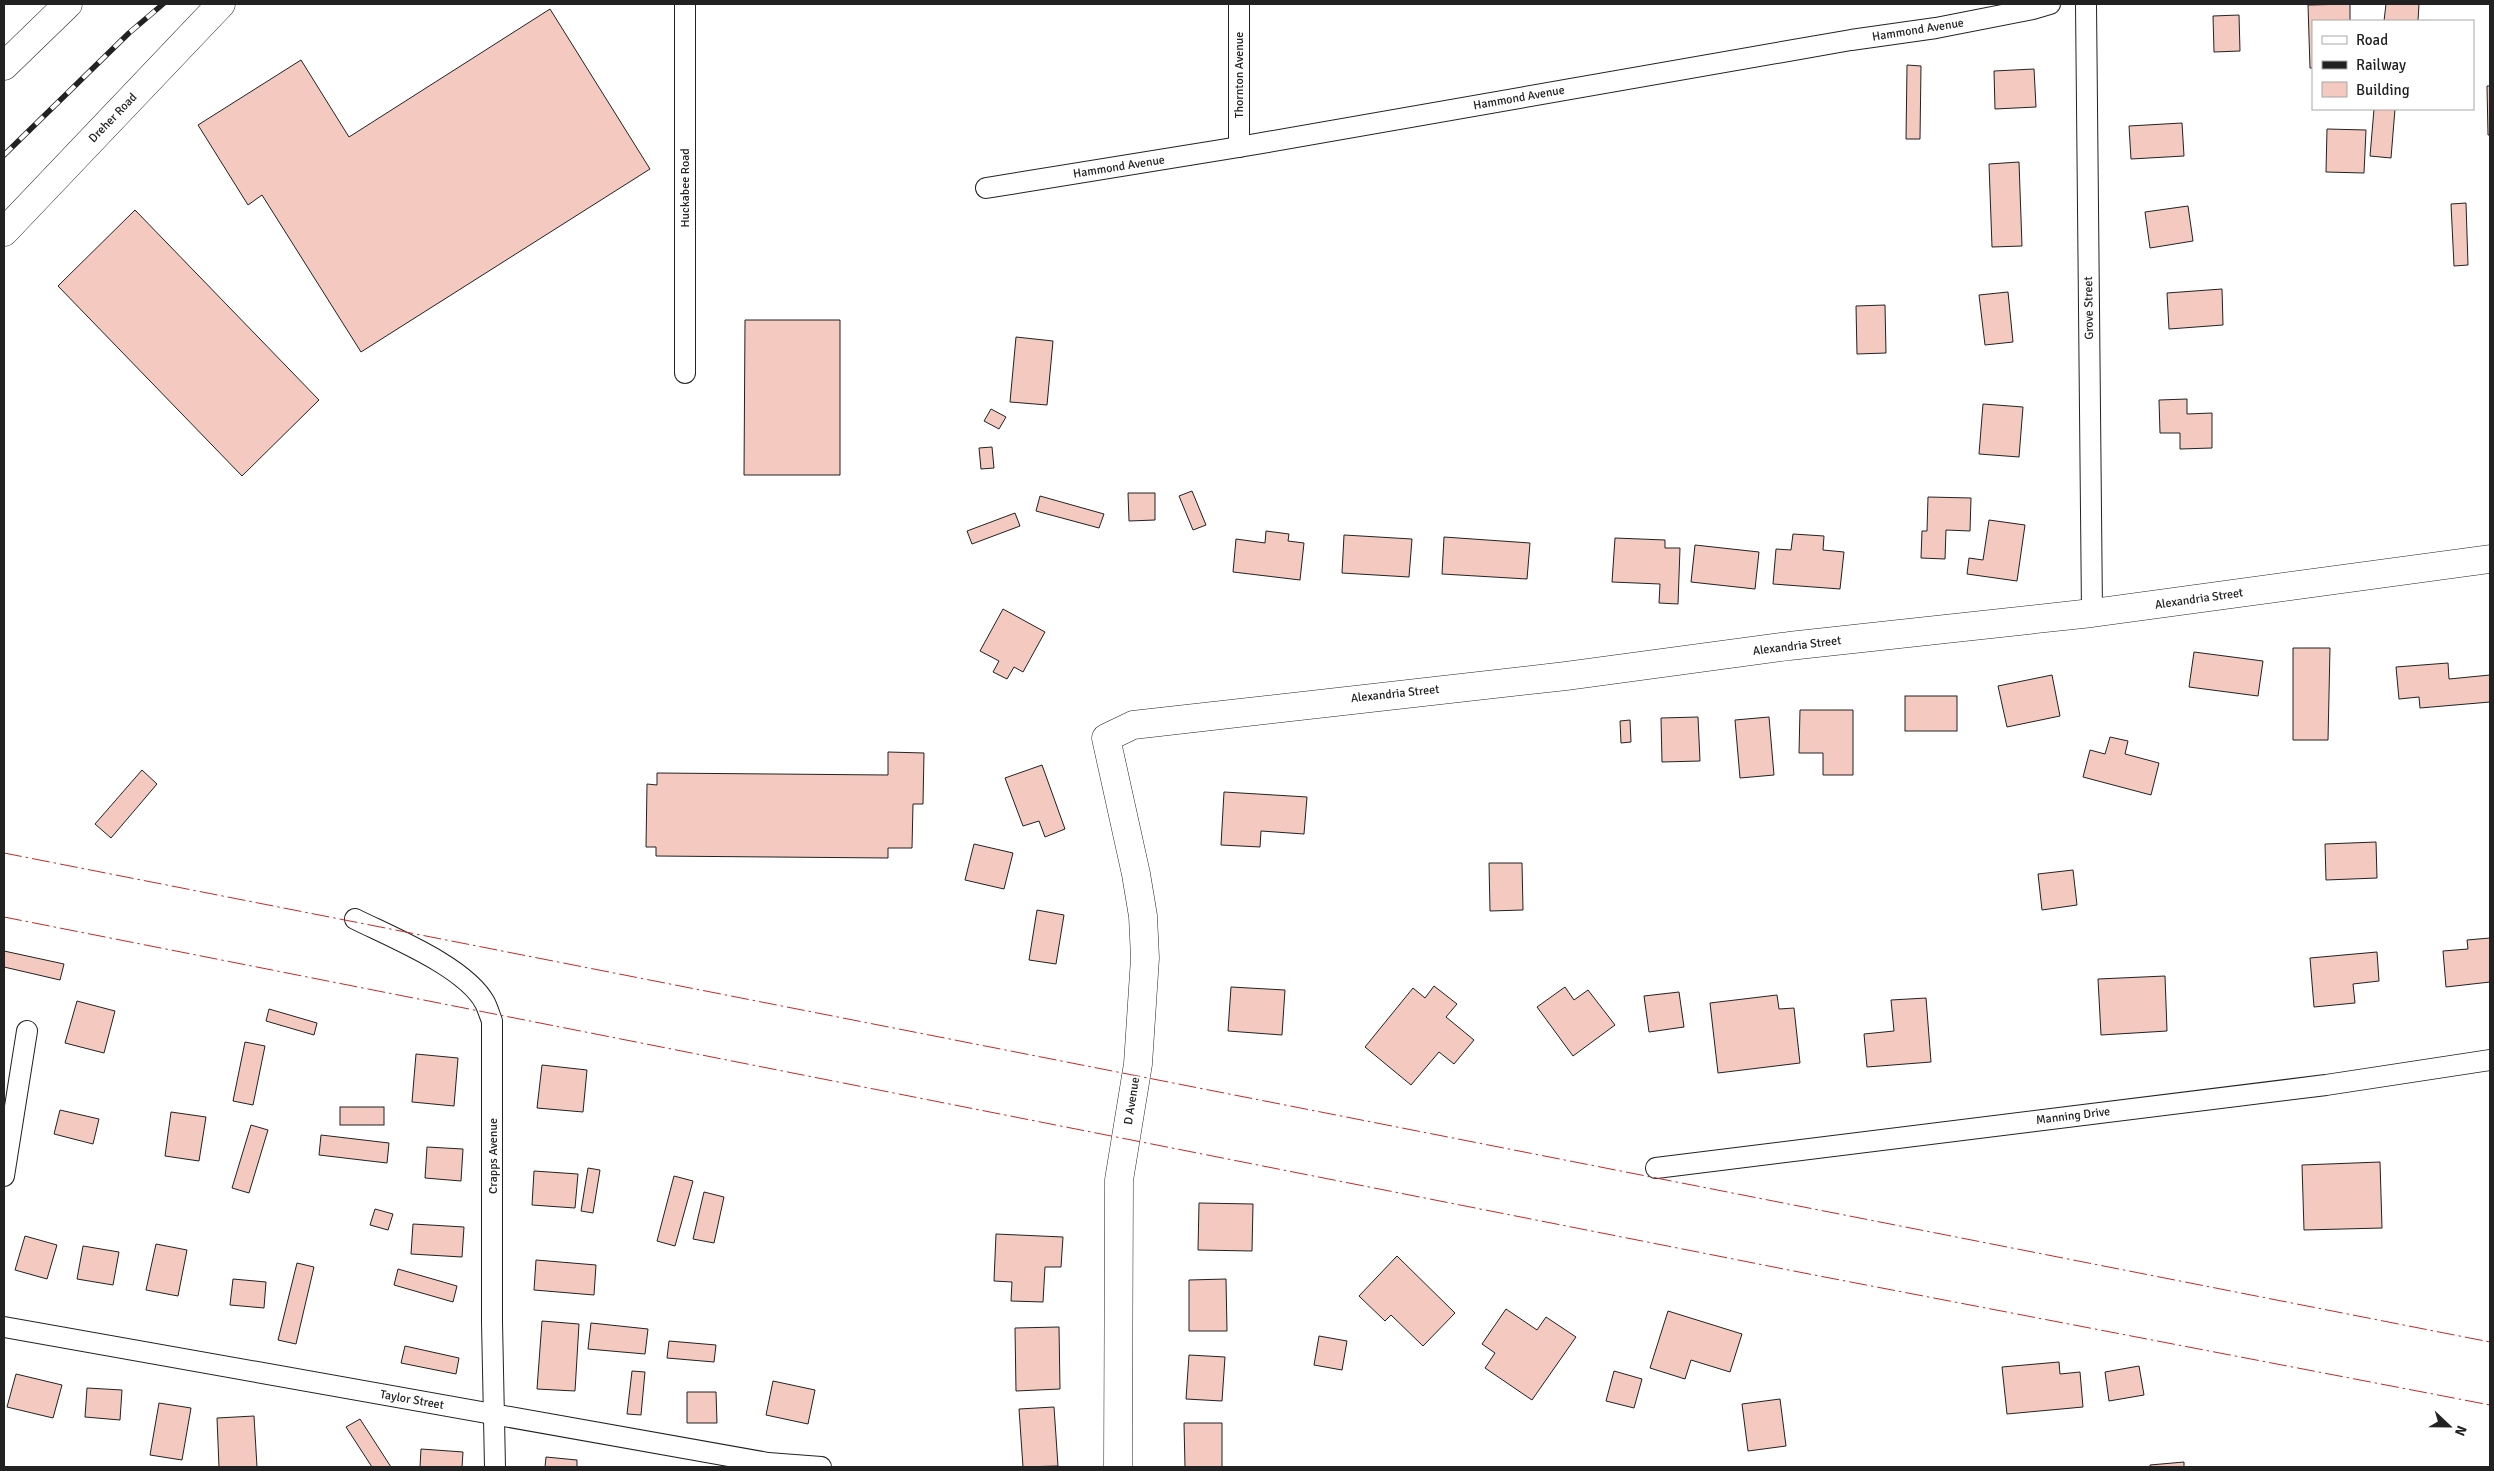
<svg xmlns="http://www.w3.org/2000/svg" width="2494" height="1471" font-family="Signika,sans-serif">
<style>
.building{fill:#f3c9c0;stroke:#222}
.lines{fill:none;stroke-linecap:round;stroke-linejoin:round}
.street-casing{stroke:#222;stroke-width:22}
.secondary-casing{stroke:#222;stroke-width:29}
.street{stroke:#fff;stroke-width:20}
.secondary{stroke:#fff;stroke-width:28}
.rail-casing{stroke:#222;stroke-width:5.5}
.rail{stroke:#fff;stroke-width:4;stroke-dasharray:11;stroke-linecap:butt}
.power{stroke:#c62828;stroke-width:1;stroke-dasharray:18 4 2.5 4;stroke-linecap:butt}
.labels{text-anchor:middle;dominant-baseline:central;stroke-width:4;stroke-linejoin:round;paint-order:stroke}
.street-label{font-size:12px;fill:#222;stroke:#fff}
</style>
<rect width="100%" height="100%" fill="#fff"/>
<g class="building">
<path d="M2350,4V21H2313V68H2310L2308,5Z"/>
<path d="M2386,4H2419L2418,21H2384Z"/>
<path d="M550,9L650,169L361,352L262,195L248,205L198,125L301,60L349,137Z"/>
<path d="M2239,15L2240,51L2214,52L2213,16Z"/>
<path d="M1907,65L1921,66L1920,139H1906Z"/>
<path d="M2034,69L2036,107L1995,109L1994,71Z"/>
<path d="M2487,86H2490V135H2488Z"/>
<path d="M2374,109H2395L2391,158L2370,156Z"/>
<path d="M2182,123L2184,156L2131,159L2129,126Z"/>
<path d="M2327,129L2366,130L2364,173L2326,172Z"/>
<path d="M2019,162L2022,246L1992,247L1989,164Z"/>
<path d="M2466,203L2468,265L2454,266L2451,204Z"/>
<path d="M2188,206L2193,241L2150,248L2145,212Z"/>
<path d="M135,210L319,400L242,476L58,286Z"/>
<path d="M2222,289L2223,325L2169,329L2167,293Z"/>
<path d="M2008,292L2013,342L1985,345L1979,295Z"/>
<path d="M1885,305L1886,353L1857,354L1856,306Z"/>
<path d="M745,320H840V475H744Z"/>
<path d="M1016,337L1053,341L1047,405L1010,402Z"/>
<path d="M2187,399V414L2212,413V448L2180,449V433H2160L2159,400Z"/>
<path d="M1983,404L2023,407L2019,457L1979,454Z"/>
<path d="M991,409L1006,417L999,429L984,421Z"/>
<path d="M992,447L994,468L981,469L979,448Z"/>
<path d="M1192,491L1206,525L1193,530L1179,496Z"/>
<path d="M1128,493H1155V520L1129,521Z"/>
<path d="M1040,496L1104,514L1099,528L1036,511Z"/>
<path d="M1928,497L1971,498L1970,531L1946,530L1945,559L1921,558L1922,531H1927Z"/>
<path d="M1015,513L1020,526L972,544L967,531Z"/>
<path d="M1989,520L2025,525L2017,581L1967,574L1969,558L1983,560Z"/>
<path d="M1266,531L1289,534L1288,541L1304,543L1300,580L1233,572L1236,539L1265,543Z"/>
<path d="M1793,534L1824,536L1823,550L1844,552L1840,589L1773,584L1776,549L1791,550Z"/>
<path d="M1344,535L1412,539L1409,577L1342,573Z"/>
<path d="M1444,537L1530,543L1527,579L1442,574Z"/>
<path d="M1615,538L1665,540V548H1680L1678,604L1659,603L1660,584L1612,582Z"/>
<path d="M1695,545L1759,552L1755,589L1691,582Z"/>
<path d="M1003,609L1045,632L1023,672L1014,667L1007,679L993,672L999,661L980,651Z"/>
<path d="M2293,648H2330L2328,740H2293Z"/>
<path d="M2194,652L2263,661L2258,696L2189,687Z"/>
<path d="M2448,663L2449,679L2490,675V702L2420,708L2419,697L2399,699L2396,667Z"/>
<path d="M2052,675L2060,716L2007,727L1998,686Z"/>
<rect x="1905" y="696" width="52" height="35"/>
<path d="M1800,710H1853V775H1823V753H1799Z"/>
<path d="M1698,717L1700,761L1662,762L1661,718Z"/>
<path d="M1769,717L1774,775L1740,778L1735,720Z"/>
<path d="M1630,720L1631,742L1621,743L1620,721Z"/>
<path d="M2110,737L2128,741L2125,754L2159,763L2151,795L2083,777L2090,750L2105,754Z"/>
<path d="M888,752L924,753L923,804H913L912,848H888V858L656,856V847H646L647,784L657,785V773L888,775Z"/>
<path d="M1042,765L1065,829L1045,837L1039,821L1023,826L1005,778Z"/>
<path d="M142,770L157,784L111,838L95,824Z"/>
<path d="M1224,792L1307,797L1304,834L1261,831L1260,847L1221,845Z"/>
<path d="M2376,842L2377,878L2326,880L2325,844Z"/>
<path d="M974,844L1013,853L1004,889L965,880Z"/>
<path d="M1489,863H1522L1523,910L1490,911Z"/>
<path d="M2073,870L2077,905L2042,910L2038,874Z"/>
<path d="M1037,910L1064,915L1056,964L1029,960Z"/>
<path d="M2490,938V982L2446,987L2443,951L2468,949L2467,940Z"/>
<path d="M4,951L64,964L60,980L4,967Z"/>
<path d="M2377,952L2379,981L2353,984L2355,1003L2314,1007L2310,958Z"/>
<path d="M2165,976L2167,1031L2101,1035L2098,979Z"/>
<path d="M1434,986L1457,1004L1446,1017L1474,1040L1454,1064L1439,1052L1411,1085L1365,1047L1413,988L1425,998Z"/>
<path d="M1231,987L1285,990L1282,1035L1228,1031Z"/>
<path d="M1565,987L1574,1000L1588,990L1615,1025L1573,1056L1537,1007Z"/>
<path d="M1679,992L1684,1027L1649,1032L1644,996Z"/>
<path d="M1777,995L1779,1009L1794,1008L1800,1063L1718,1073L1710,1003Z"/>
<path d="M1926,998L1931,1062L1867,1067L1864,1034L1894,1031L1891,1000Z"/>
<path d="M77,1001L115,1011L104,1053L65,1043Z"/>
<path d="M269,1009L317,1023L314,1035L266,1021Z"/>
<path d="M245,1042L265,1046L253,1105L233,1101Z"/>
<path d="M416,1054L458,1058L454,1106L412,1102Z"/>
<path d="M542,1065L587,1070L583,1112L537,1108Z"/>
<rect x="340" y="1107" width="44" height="18"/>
<path d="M60,1110L99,1119L93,1144L54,1134Z"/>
<path d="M171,1112L206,1117L199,1161L165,1156Z"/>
<path d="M251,1125L268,1130L249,1193L232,1188Z"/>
<path d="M321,1135L389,1143L387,1163L319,1155Z"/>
<path d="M427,1147L463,1149L461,1181L425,1178Z"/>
<path d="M2380,1162L2382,1228L2304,1230L2302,1165Z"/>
<path d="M588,1168L600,1170L593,1213L581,1211Z"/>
<path d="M534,1171L578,1174L575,1208L532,1205Z"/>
<path d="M674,1176L693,1181L675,1246L657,1241Z"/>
<path d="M704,1192L724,1197L714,1243L693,1239Z"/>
<path d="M1199,1203L1253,1204L1252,1251L1198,1250Z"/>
<path d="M375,1209L393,1214L388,1230L370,1225Z"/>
<path d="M413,1224L464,1227L462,1257L411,1254Z"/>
<path d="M996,1234L1063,1237L1061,1267H1045L1043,1302L1011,1301L1012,1282L994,1281Z"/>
<path d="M25,1236L57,1245L47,1279L15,1270Z"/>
<path d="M156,1244L187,1250L178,1296L146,1290Z"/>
<path d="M83,1246L119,1252L113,1285L77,1279Z"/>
<path d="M1397,1256L1455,1313L1423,1346L1391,1315L1385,1321L1359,1296Z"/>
<path d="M536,1260L596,1265L594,1295L534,1290Z"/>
<path d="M297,1263L314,1267L296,1344L278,1340Z"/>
<path d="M398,1269L457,1286L453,1302L394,1285Z"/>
<path d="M233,1279L266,1282L264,1308L230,1305Z"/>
<path d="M1226,1279L1227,1331H1189V1280Z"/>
<path d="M1506,1309L1537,1330L1546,1317L1576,1337L1532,1400L1485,1368L1495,1353L1482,1344Z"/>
<path d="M1668,1311L1742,1334L1730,1372L1691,1360L1685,1379L1650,1368Z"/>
<path d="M542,1321L579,1324L575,1391L537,1389Z"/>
<path d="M591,1323L648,1329L645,1354L588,1349Z"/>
<path d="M1059,1327L1060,1389L1016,1391L1015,1328Z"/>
<path d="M1319,1336L1347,1341L1342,1370L1314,1365Z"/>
<path d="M669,1341L716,1345L714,1362L667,1358Z"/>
<path d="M405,1346L459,1358L456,1374L401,1363Z"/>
<path d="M1189,1355L1225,1357L1222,1401L1186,1399Z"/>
<path d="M2059,1362L2060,1374L2080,1372L2083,1407L2007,1414L2002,1367Z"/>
<path d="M2139,1366L2144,1395L2109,1401L2105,1372Z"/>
<path d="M632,1371L645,1372L641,1415L627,1414Z"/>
<path d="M1614,1371L1642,1379L1634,1408L1606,1401Z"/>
<path d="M16,1374L62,1385L53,1418L7,1407Z"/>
<path d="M773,1381L815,1390L808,1424L766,1415Z"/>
<path d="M87,1388L122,1390L120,1420L85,1417Z"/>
<path d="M687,1392H716L717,1423H687Z"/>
<path d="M1780,1399L1786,1446L1748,1451L1742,1404Z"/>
<path d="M159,1403L191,1408L182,1460L150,1455Z"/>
<path d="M1054,1407L1058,1466L1023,1467L1019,1409Z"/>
<path d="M254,1416L257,1467H219L217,1418Z"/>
<path d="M360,1419L391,1467H372L346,1427Z"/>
<path d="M1184,1423H1222V1467H1185Z"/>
<path d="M421,1449L463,1452L462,1467H420Z"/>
<path d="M546,1457L577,1460V1467H545Z"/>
<path d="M2184,1462V1467H2150V1465Z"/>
</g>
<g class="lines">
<defs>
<g id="street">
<path d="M685,4V373"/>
<path d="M1239,4V147"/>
<path d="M2086,4L2092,613"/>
<path d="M986,188L1239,147L1851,40L1936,28L2033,9L2050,4"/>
<path d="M355,919C391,937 466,967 485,1003C488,1009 490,1016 492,1021V1322L495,1467"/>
<path d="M1656,1168L2326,1085L2490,1060"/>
<path d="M4,1176L27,1031"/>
<path d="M4,1327L768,1463L821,1467"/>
</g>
<g id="secondary">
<path d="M4,66L68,4"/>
<path d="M4,232L221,4"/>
<path d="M1118,1467L1119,1180L1138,1064L1145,958L1143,916L1136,874L1106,738L1133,725L1566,676L1789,646L2092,613L2490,559"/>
</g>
</defs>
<use href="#street" class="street-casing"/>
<use href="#secondary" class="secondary-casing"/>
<use href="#street" class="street"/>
<use href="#secondary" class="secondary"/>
<defs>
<path id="rail" d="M4,155L129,33L163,4"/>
</defs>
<use href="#rail" class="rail-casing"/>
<use href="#rail" class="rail"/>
<g class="power">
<path d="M4,853L2490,1342"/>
<path d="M4,917L1809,1274L2490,1405"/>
</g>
</g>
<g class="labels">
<g class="street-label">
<text transform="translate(1918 30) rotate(-9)">Hammond Avenue</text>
<text transform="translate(1239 75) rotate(-90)">Thornton Avenue</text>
<text transform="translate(1519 98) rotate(-10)">Hammond Avenue</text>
<text transform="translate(113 118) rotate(-46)">Dreher Road</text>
<text transform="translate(1119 167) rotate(-9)">Hammond Avenue</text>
<text transform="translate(685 188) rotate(-90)">Huckabee Road</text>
<text transform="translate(2089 308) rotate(-91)">Grove Street</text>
<text transform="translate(2199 599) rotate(-8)">Alexandria Street</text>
<text transform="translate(1797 646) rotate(-7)">Alexandria Street</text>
<text transform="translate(1395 694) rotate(-6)">Alexandria Street</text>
<text transform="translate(1132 1101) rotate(-81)">D Avenue</text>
<text transform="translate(2073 1116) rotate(-7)">Manning Drive</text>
<text transform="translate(493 1156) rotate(-90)">Crapps Avenue</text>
<text transform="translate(412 1400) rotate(10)">Taylor Street</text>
</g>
</g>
<rect width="2494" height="1471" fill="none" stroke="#222222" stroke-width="10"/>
<rect x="2312" y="20" width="162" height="90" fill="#ffffff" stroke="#a7a7a7"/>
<rect x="2322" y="36" width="25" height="8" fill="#ffffff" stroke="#a7a7a7"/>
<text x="2356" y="45" font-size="15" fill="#222222">Road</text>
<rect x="2322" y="61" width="25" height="8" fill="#222222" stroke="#a7a7a7"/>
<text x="2356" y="70" font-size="15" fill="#222222">Railway</text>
<rect x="2322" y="82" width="25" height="15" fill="#f3c9c0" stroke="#a7a7a7"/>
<text x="2356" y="95" font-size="15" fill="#222222">Building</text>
<g transform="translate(2449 1426) rotate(112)" stroke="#ffffff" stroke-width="4" paint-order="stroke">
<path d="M0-4L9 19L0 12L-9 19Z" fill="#222222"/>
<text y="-8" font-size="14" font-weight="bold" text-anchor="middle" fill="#222222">N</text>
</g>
</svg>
